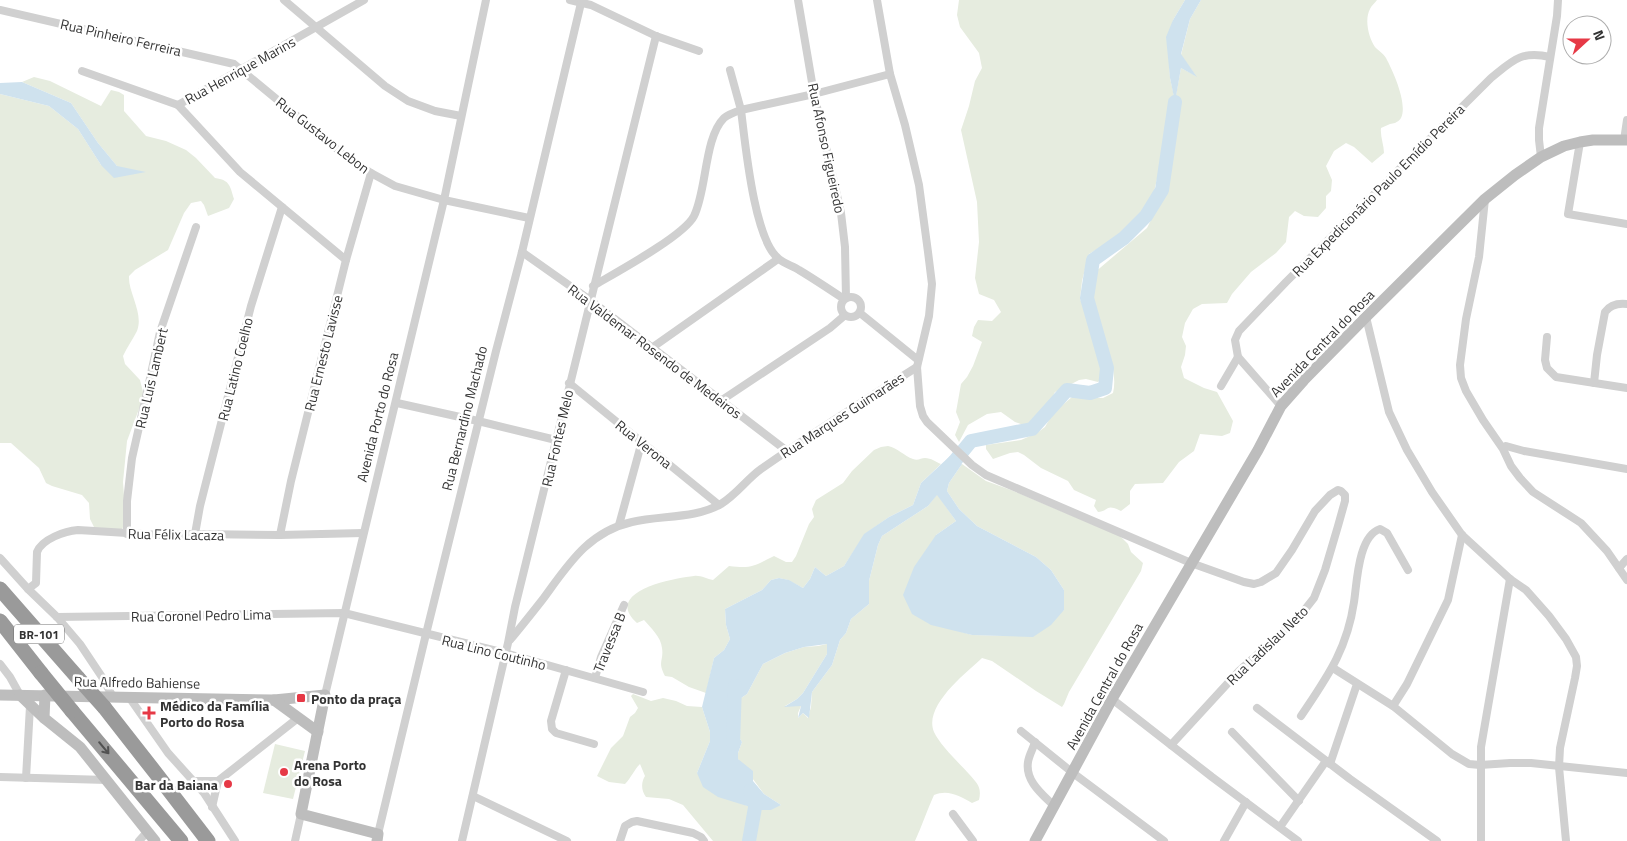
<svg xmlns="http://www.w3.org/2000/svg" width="1627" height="841" font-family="'Titillium Web',sans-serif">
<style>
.green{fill:#e6ecdf}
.water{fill:#cfe2ee}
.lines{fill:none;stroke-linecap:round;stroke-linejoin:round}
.river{stroke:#cfe2ee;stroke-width:14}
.street{stroke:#d0d0d0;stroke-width:8}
.secondary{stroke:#bdbdbd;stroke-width:11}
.highway{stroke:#9a9a9a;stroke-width:15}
.highway-bridge{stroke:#9a9a9a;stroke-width:15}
.oneway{stroke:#525252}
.poi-dot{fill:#e63946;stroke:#fff;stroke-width:2}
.labels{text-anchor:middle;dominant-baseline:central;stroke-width:5;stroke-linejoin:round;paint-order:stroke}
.shield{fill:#fff;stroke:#707070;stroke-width:1}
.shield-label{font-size:12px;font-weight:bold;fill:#333}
.street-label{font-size:14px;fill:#333;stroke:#fff}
.poi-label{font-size:14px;font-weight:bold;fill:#333;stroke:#fff;text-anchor:start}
</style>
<rect width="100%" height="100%" fill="#fff"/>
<g class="green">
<path d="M959,0H1185L1173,20L1169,58L1170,78L1175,100L1181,68L1196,76L1181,55L1190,19L1201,0H1377C1375,3 1371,6 1370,9C1364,20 1369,38 1375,47C1379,51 1383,53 1386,58C1393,71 1408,104 1401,118C1400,120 1397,122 1395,123L1390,124L1381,128C1380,136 1384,145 1384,153L1372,163L1354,147L1346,143L1334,151L1326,166L1332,180L1331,191L1326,196V208L1318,217L1304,216L1295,211L1289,217L1286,242L1276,253L1251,272L1232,294L1227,303L1202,304L1193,309L1185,323L1182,337L1186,346L1185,355L1181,367L1184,378L1204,388L1217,392L1233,421L1230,433L1222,436L1200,434L1194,451L1179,462L1163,483L1135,484L1130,491V504L1121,511C1105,503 1110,511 1098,512L1094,506L1096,500L1074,490L1068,481L1041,468L1024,455L1018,452L1010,453L993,459L986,449V445L1021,440L1037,433L1045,427L1053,413L1072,397L1103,398L1113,393C1119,368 1102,337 1096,312C1093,299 1093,286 1094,273L1147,228L1163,196L1169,175L1178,119L1175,102L1169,110L1161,162L1153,196L1136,221L1109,242L1089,254L1082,281L1080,299L1087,315L1103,364C1104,371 1104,377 1098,382L1086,379L1079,380L1060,390L1055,392L1048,406L1026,426L1015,422L1001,412L987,414L968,425L959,442L955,435L960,422L956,412L961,384L967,377L973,366L982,342L972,336L974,327L978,320L992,321L1001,312L994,300L979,294L975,278L979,242L977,202L961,130L969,106L975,81L982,68L979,53L960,27L957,15Z"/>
<path d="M34,77L50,81L101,106L111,90L119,92L124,95V111L146,136L166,141L186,150L196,158L215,178C230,180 230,186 234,199L229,208L208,216L204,205L201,201L191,203L184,213L168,250L135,270L129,276C128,293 144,313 137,331C133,339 127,347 123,356L125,364L140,380L143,392L142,401L127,441L123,482L126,522L122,529H99L94,527L90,519L89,503L82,495L52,486L46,483L39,468L11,443H0V94L49,106L78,129L101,165L117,166L98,143L71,103L22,82Z"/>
<path d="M888,446C898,448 904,456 913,459C918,461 921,458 925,458C931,458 936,462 941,464L921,483L913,505L889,517L865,534L844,566L826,576L815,567L810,579L803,588L788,580L779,578L771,580L762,590L725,609L726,625L730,639L724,650L714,658L706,693L689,687L672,677L665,676C657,661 664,661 662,648C661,637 651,628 644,620L637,623C602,592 673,578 694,576C700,575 707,579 713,580L729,566C752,569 754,566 774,556L786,562H792L796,556L809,524L814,517L812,509L816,500L843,483L852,471L874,450L881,447Z"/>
<path d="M962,464L986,481L1011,490L1120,536L1128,544L1131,552L1143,563L1141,571L1069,692L1064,704L1062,707L1036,691L992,661L982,658C966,673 923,706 934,732C940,745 959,763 969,774C977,783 982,787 979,800L972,803C960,796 948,789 934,795C927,810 922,826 915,841H713L683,805L669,799L646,797C641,791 641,782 645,776L640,764C634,770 631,778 625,784L609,782L597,776L611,748L623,736L630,717L635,713L638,708L631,696L633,694L651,701L663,698L676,701L687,706L702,707L710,732V741L697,773L745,805L760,810L781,805L764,794L738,759V753L742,742L729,721L728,707L747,694L763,664L785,653L804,647L818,646L827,644V654L803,693L797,699L785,706H801L798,713V718L803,713L808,718L811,707L812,692L832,665L840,640L846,633L851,619L869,604V581L878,545L882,536L928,506L937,494L956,521L936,535L955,630L972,635L1015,636L1064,610V590L1051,570L1036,557L977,526L959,509L947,491L949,483Z"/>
<path d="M275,744L305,751L293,799L263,793Z"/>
</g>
<g class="water">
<path d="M1185,0H1201L1190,19L1181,54L1197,77L1181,68L1175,102L1170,78L1166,37L1173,20Z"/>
<path d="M22,82L71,103L98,143L117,166L146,172L114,178L101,165L78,129L49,106L0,94V83Z"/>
<path d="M950,456L962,464L949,483L947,491L959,509L977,526L1036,557L1051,570L1064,590V610L1051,625L1033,637L972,635L931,625L912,614L903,595L914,567L936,535L956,521L937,495L928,506L882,536L878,545L869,581V604L851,619L846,633L840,640L832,665L812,692L809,718L803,713L798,718L801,706L784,707L797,699L803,693L827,654V644L804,647L785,653L763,664L747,694L728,707L729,721L742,742L738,753V759L753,771V781L764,794L781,805L771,810H760L718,797L703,787L697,773L710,741V732L702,707L714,658L724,650L730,639L726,625L725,609L762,590L771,580L779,578L789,580L803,588L810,579L815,567L826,576L844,566L864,534L889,517L913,505L921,483Z"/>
</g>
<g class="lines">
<g class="river">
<path d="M945,473L971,441L1032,429L1067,390L1090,393L1105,388L1107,368L1087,298L1093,260L1124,238L1146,216L1162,190L1175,102"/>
<path d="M733,744L735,686"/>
<path d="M749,841L756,802L750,791"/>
</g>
<g class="street">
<path d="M284,0L385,86L408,101L435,111L461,116"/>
<path d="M570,0L591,5L656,36L699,51"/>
<path d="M798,0L814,94L841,213L845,247L846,298"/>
<path d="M877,0L890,74L905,125L919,185L928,252L932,284L929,316L917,367L920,406L923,416L927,422L972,465L986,475L1191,563L1244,582L1254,584L1261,582L1276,573L1292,550L1315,511L1330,495L1338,490L1341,491L1345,495V501L1338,526L1325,570L1314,598L1299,617L1239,671L1171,745"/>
<path d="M0,10L234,64L343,154L371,173L395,186L444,200L529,218"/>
<path d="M82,71L178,105L240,172L346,260"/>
<path d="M178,105L364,0"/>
<path d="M1624,140L1627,120"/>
<path d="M1580,142L1568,214L1627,224"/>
<path d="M1541,157L1539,140V128L1557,16L1558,0"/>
<path d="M1485,199L1479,257L1466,319L1460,365L1461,378L1466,391L1483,420L1503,449L1511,466L1520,478L1533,492L1581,523L1607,551L1627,580"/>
<path d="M522,252L590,300L787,451"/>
<path d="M593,286C615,273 684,236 694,216C707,190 704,138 724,118C729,114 735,112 741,110L730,70"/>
<circle cx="851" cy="307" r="10"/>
<path d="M844,299C829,289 814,279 799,270C793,266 785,264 779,259C754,241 745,141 741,110L814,94L890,74"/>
<path d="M860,313L918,360"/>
<path d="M1366,317L1389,412L1407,450L1432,492L1462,535L1510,579L1526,590L1549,616L1566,639L1576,657L1577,666L1575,678L1560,748L1559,767L1566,841"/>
<path d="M1547,337L1545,360L1547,368L1556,377L1627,388"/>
<path d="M653,347L778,259"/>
<path d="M569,383L719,505"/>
<path d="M1594,383L1597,355L1605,312C1610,305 1618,303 1627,304"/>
<path d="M1221,386L1238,357"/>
<path d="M722,400L830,328L844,316"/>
<path d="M397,403L478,421L556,440"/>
<path d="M1281,406L1238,357L1235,340L1239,331L1286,282L1491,78C1512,61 1521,50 1550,57"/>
<path d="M1506,446L1524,451L1627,469"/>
<path d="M619,525L642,441"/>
<path d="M127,534V501L132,458L149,383L160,332L196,227"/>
<path d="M195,534L200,506L251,306L282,207"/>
<path d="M280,535L291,481L346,260L371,173"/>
<path d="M0,558L28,589L57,617L80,644L102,677L113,697"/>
<path d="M1619,568L1627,559"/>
<path d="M28,589L36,583L37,552C42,539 65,531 78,530L160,535L195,534L280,535L363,533"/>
<path d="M57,617L344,613L505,653L643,692"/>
<path d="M510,640C521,627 532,613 543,599C568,565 588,532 632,522C661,515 695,519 721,504C737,494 747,479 761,469C812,433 865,400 917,367"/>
<path d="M0,664L10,677L20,695"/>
<path d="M1333,668L1393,706L1452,754L1469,764L1480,765L1510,763H1531L1627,773"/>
<path d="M566,670L551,721L552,729L556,733L594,744"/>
<path d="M595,678L601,657L624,605"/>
<path d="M325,695L444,200L486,0"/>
<path d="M129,697L168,753L204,793L235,841"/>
<path d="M1112,699L1212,777L1298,841"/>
<path d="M1393,706L1407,684L1448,600L1462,535"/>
<path d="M1257,708L1350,779L1437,841"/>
<path d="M1301,716C1327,677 1347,650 1354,602C1357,583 1358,536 1380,529L1387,533L1408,570"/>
<path d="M1021,731L1073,773L1164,841"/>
<path d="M1232,732L1299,801"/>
<path d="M1035,742C1033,749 1029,755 1028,762C1025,781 1042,794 1054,806"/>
<path d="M1330,764L1357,684"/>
<path d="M0,777L107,780"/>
<path d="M26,778L30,706"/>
<path d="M194,781H218L298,718"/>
<path d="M473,796L567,841"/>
<path d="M212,807L218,781"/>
<path d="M953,814L973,841"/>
<path d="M1280,827L1326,761"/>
<path d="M378,834L426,634L496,351L522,252L581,3"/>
<path d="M139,841L147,832"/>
<path d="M295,841L301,814"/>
<path d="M462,841L508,643L515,607L656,36"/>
<path d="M620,841L625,826L632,822L637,821L693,833L701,837L704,841"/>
<path d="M1224,841L1246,802"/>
<path d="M1481,841V747L1510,579"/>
</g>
<g class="secondary">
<path d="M0,695L274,700L325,695L301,814L378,834L377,841"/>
<path d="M20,695L44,718"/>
<path d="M45,695L44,718L80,747L155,841"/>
<path d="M274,700L318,732"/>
<path d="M1035,841L1112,699L1258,450L1281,406L1304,380L1366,317L1485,199L1515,175L1541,157L1564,146L1580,142L1593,140H1627"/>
</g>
<g class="highway">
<path d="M0,589L78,678"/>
<path d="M0,621L41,673"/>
<path d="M104,707L158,776L208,841"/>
<path d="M72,711L181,841"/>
</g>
<g class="highway-bridge">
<path d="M41,673L72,711"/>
<path d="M78,678L104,707"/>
</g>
</g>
<defs><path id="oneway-shaft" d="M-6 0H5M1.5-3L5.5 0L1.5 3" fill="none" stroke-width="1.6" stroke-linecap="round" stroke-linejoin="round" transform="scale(1.25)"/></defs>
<use class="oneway" href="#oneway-shaft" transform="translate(104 748) rotate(50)"/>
<g class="poi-dot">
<rect x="296" y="693" width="10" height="10" rx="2.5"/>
<path d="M146.5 705.5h5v5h5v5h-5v5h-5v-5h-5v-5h5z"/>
<circle cx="284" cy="772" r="5"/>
<circle cx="228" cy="784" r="5"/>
</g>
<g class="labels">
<rect class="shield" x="14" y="624.5" width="50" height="19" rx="4"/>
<g class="shield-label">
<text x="39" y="634">BR-101</text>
</g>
<g class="street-label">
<text transform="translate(121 37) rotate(13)">Rua Pinheiro Ferreira</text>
<text transform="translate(240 70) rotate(-29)">Rua Henrique Marins</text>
<text transform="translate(323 135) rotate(38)">Rua Gustavo Lebon</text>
<text transform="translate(827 148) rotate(78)">Rua Afonso Figueiredo</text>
<text transform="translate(1378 190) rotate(-45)">Rua Expedicionário Paulo Emídio Pereira</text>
<text transform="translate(1322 343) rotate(-46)">Avenida Central do Rosa</text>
<text transform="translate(655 351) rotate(37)">Rua Valdemar Rosendo de Medeiros</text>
<text transform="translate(323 353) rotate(-76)">Rua Ernesto Lavisse</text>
<text transform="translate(235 369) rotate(-76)">Rua Latino Coelho</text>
<text transform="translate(151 378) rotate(-77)">Rua Luís Lambert</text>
<text transform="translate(842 415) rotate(-33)">Rua Marques Guimarães</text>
<text transform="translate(377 417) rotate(-76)">Avenida Porto do Rosa</text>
<text transform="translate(464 418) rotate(-76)">Rua Bernardino Machado</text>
<text transform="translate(557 438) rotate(-77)">Rua Fontes Melo</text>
<text transform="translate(644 444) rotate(39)">Rua Verona</text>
<text transform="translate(176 534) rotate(1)">Rua Félix Lacaza</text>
<text transform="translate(201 615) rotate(-1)">Rua Coronel Pedro Lima</text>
<text transform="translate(609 642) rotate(-68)">Travessa B</text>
<text transform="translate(1267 645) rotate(-44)">Rua Ladislau Neto</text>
<text transform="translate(494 652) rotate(14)">Rua Lino Coutinho</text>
<text transform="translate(137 682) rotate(1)">Rua Alfredo Bahiense</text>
<text transform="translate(1104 686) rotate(-61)">Avenida Central do Rosa</text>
</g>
<g class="poi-label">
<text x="311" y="698">Ponto da praça</text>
<text x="160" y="705">Médico da Família<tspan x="160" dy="16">Porto do Rosa</tspan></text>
<text x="294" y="764">Arena Porto<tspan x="294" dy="16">do Rosa</tspan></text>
<text x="218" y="784" text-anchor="end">Bar da Baiana</text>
</g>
</g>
<g transform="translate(1587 40) rotate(69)"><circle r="24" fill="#ffffff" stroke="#adadad"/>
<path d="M0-4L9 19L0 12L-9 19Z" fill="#e63946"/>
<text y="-8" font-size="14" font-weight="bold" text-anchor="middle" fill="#333333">N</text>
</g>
</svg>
